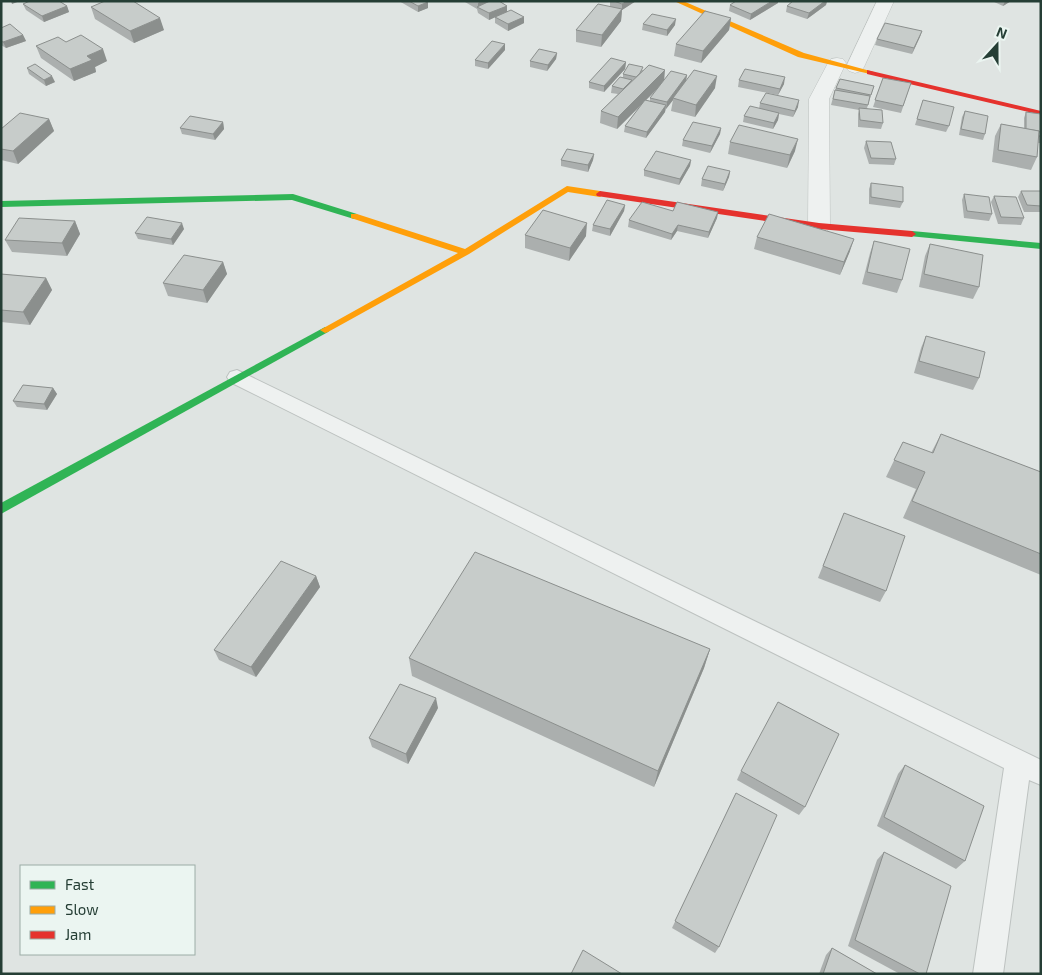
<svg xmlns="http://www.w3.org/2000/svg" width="1042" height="975" font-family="'Exo 2',sans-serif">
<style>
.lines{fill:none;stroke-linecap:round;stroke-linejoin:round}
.lane-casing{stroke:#bdc2c0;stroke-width:2}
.street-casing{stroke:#bdc2c0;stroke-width:1}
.lane{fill:#eef1f0;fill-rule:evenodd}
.street{fill:#eef1f0;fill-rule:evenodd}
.fast{fill:#30b455;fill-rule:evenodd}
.slow{fill:#ff9f0a;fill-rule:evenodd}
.jam{fill:#e5322d;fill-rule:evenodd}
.wall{fill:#abafae;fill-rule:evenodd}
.shaded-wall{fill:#8b8f8d}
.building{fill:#c7ccca;stroke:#8b8f8d}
</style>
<rect width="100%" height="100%" fill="#dfe4e2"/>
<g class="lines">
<defs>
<path id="lane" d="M237,370L1041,760V785L1029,780L1003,974H973L1004,768L230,382L227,377L230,372Z"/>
<g id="street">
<path d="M877,1H894L864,67L861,71L855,73L849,71L846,67Z"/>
<path d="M837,58L843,59L846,63L829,99L830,226L827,231L819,233L811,231L808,226L809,99L828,63L831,59Z"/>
</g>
</defs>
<use href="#lane" class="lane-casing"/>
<use href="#street" class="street-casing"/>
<use href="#lane" class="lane"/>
<use href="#street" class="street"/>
<g class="fast">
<path d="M293,194L357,214L358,216L354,219L292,200L1,207V201Z"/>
<path d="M912,231L1041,243V249L909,236V232Z"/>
<path d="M325,327L330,330L328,332L1,514V503Z"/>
</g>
<g class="slow">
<path d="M674,1H683L804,53L874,72L870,74L798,57Z"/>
<path d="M567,186L600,191L604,194L600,197L568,192L469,254L328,332L325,333L320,330L458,253L351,218V214H357L465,249Z"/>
</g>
<g class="jam">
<path d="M867,70L1041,111V115L867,74Z"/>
<path d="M600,191L819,223L912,231L916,234L912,237L819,229L597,196L596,194Z"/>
</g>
</g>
<g class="wall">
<path d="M399,1H426L428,8L418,12Z"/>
<path d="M465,1H499L507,6V12L524,17V23L508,31L495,23V17L489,20L478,13L477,9L465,2Z"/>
<path d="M610,1H636L622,10L621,21L601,47L576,42V30L610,6Z"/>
<path d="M793,1H827L826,5L807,19L786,12L787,6Z"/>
<path d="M992,1H1011L1003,6Z"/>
<path d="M778,3L750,20L729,11L730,5Z"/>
<path d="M23,4L67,6L69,12L44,22L26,10Z"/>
<path d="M91,7L164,30L134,43L95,19Z"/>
<path d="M731,18L729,30L701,63L674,56L676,44Z"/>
<path d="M643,24L675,25L667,36L642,30Z"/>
<path d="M1,28L23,35L26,41L6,48L1,45Z"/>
<path d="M922,31L912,54L875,45L877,39Z"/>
<path d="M66,42L107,61L95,67L96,72L74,81L41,58L36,46Z"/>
<path d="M505,50L488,69L475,66V60Z"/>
<path d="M557,53L556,59L547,71L530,67V61Z"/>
<path d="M626,62L625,69L604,92L589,88V82Z"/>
<path d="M27,68L55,82L46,86L29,74Z"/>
<path d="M643,70L664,80L687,75L686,80L715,88L695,117L671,111L673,100L666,109V108L665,112L646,138L624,132L625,126L641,105L617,129L600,123L601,111L618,94L611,93L612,86L623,77V74ZM658,88L650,98V101L646,100Z"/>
<path d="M883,78L911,83L901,113L873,107Z"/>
<path d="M840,79L874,86L867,108L883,123L881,129L858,127V114L859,110L831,105L835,90Z"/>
<path d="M739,80L784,84L778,95L738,87Z"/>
<path d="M923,100L949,126L946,132L915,125Z"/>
<path d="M760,103L798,107L793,117L779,114L778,120L773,129L743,122L744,116L759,109Z"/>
<path d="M965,111L985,134L983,140L959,135L962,117Z"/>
<path d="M1026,112L1041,114V143H1038L1037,157L1031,170L992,162L995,136L1001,124L1024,128V118Z"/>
<path d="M49,119L54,131L18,164L1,160V129Z"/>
<path d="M223,122L224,129L215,140L182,134L180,128Z"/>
<path d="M721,128L720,134L710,153L682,146L683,140Z"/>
<path d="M866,141L896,159L894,165L869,164L864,148Z"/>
<path d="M730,142L795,151L787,168L728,154Z"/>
<path d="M594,154L593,160L588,172L561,166V160Z"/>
<path d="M691,160L690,166L679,185L644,176V170Z"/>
<path d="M730,171L729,177L723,191L701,186L702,179Z"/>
<path d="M871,183L903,202L900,208L869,204V189Z"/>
<path d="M1021,191H1041V212H1024L1018,197Z"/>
<path d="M964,194L992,214L989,221L964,218L962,200Z"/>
<path d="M994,196L1024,218L1021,225L998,224L991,202Z"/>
<path d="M625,205L624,211L610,236L592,231L593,225Z"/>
<path d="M673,211L718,212L717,218L708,238L677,231L671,240L628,227L629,220Z"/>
<path d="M75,221L80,234L67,256L12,252L5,240Z"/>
<path d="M184,229L173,245L138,239L135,233Z"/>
<path d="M525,235L586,236L569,261L525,248Z"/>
<path d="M757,237L850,251L840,275L754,249Z"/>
<path d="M874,241L902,280L897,293L862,284L870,253Z"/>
<path d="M930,244L979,287L973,299L919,287L925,256Z"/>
<path d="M223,262L227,274L207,303L168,296L163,283Z"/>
<path d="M1,274L46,278L52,290L30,325L1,322Z"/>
<path d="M926,336L979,378L973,390L914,373L921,348Z"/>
<path d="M53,388L57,394L47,410L17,407L13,401Z"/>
<path d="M941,434L1041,472V575L903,518L916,489L886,477L903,442L931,453Z"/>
<path d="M844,513L886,591L880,602L818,578Z"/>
<path d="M316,576L320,587L256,677L219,660L214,650Z"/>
<path d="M710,649L704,668L654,787L412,676L409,658Z"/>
<path d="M438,708L408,764L372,747L369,738Z"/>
<path d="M905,765L965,861L956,869L877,826L898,774Z"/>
<path d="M741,771L805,807L799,815L737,780Z"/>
<path d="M736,793L719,947L715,953L672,928Z"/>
<path d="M884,852L926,974H900L848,946L877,860Z"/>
<path d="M832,948L877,974H819L826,955Z"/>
</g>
<g class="shaded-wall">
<path d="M11,1H20L12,4Z"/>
<path d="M481,1H492L478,7V3Z"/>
<path d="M627,1H636L622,10L621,21L601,47L602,35L622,9V4Z"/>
<path d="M772,1H778V3L750,20L751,14Z"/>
<path d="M825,1H827L826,5L807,19L809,13Z"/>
<path d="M1005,1H1011L1003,6Z"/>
<path d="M428,2V8L418,12V6Z"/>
<path d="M67,6L69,12L44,22L42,16Z"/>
<path d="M507,6V12L489,20V13Z"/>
<path d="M524,17V23L508,31V24Z"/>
<path d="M160,18L164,30L134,43L130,31Z"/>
<path d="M731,18L729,30L701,63L703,51Z"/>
<path d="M676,19L675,25L667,36V30Z"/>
<path d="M922,31L920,37L912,54L914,48Z"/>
<path d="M23,35L26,41L6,48L3,42Z"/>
<path d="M505,44V50L488,69V63Z"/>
<path d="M103,49L107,61L95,67L96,72L74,81L70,69L87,56Z"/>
<path d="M557,53L556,59L547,71L548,65Z"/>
<path d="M626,62L625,69L604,92V86Z"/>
<path d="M665,70L664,82L617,129L618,117Z"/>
<path d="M687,75L686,81L673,98V100L666,109L667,102Z"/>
<path d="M52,76L55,82L46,86L44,80Z"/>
<path d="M717,76L715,88L695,117L696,105Z"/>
<path d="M785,77L784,84L778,95L780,89Z"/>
<path d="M799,100L798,107L793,117L795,111Z"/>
<path d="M666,105L665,112L646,138L647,132Z"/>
<path d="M779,113L778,120L773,129L774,123Z"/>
<path d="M49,119L54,131L18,164L13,151Z"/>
<path d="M223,122L224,129L215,140L213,134Z"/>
<path d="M721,128L720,134L710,153L712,146Z"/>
<path d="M798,139L795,151L787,168L790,155Z"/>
<path d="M594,154L593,160L588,172V165Z"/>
<path d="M691,160L690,166L679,185L680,179Z"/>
<path d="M730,171L729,177L723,191L725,184Z"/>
<path d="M625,205L624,211L610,236V229Z"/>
<path d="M718,212L717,218L708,238L709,232Z"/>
<path d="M75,221L80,234L67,256L62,243Z"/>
<path d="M182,223L184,229L173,245L171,239Z"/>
<path d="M587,223L586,236L569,261L570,248Z"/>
<path d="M678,225L677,231L671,240L672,234Z"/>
<path d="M854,239L850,251L840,275L844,262Z"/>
<path d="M223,262L227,274L207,303L203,290Z"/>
<path d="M46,278L52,290L30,325L23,312Z"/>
<path d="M53,388L57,394L47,410L44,404Z"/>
<path d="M316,576L320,587L256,677L251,667Z"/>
<path d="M710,649L704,668L654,787L658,771Z"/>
<path d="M436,698L438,708L408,764L406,754Z"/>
</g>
<g class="building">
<path d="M30,1H59L67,6L42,16L23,4Z"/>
<path d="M105,1H133L160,18L130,31L91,7Z"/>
<path d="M409,1H426L428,2L418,6Z"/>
<path d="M490,1H499L507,6L489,13L477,7Z"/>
<path d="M614,1H627L622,4Z"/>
<path d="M736,1H772L751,14L730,5Z"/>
<path d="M793,1H825L809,13L787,6Z"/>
<path d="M598,4L622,9L602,35L576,30Z"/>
<path d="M511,10L524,17L508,24L495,17Z"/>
<path d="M705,11L731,18L703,51L676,44Z"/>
<path d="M652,14L676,19L667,30L643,24Z"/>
<path d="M885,23L922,31L914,48L877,39Z"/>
<path d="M10,24L23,35L3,42L1,41V28Z"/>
<path d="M81,35L103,49L87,56L92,60L70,69L36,46L58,37L66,42Z"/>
<path d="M492,41L505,44L488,63L475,60Z"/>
<path d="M539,49L557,53L548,65L530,61Z"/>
<path d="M611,58L626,62L604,86L589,82Z"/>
<path d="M35,64L52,76L44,80L27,68Z"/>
<path d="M629,64L643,67L640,73L636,77L623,74Z"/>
<path d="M649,65L665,70L618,117L601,111Z"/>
<path d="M745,69L785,77L780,89L739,80Z"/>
<path d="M694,70L717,76L696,105L673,98Z"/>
<path d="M671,71L687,75L667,102L650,98Z"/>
<path d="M620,77L632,80L623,89L612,86Z"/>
<path d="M883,78L911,83L903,106L875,100Z"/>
<path d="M840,79L874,86L871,95L836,88Z"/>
<path d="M835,90L870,96L868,105L833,99Z"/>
<path d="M766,93L799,100L795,111L760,103Z"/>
<path d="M645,100L666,105L647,132L625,126Z"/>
<path d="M923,100L954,107L949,126L917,119Z"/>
<path d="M750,106L779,113L774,123L744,116Z"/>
<path d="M859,108L882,110L883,123L860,120Z"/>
<path d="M965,111L988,116L985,134L961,129Z"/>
<path d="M1026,112L1041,114V136H1038L1039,131L1026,129Z"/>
<path d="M20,113L49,119L13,151L1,149V129Z"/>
<path d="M190,116L223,122L213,134L180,128Z"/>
<path d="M693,122L721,128L712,146L683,140Z"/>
<path d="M1001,124L1039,131L1037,157L998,150Z"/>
<path d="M739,125L798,139L790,155L730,142Z"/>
<path d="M866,141L891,142L896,159L871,158Z"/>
<path d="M567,149L594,154L588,165L561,160Z"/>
<path d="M656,151L691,160L680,179L644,170Z"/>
<path d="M708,166L730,171L725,184L702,179Z"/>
<path d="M871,183L903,187V202L871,197Z"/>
<path d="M1021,191H1041V206L1027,205Z"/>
<path d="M964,194L989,197L992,214L967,211Z"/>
<path d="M994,196L1016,197L1024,218L1001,217Z"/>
<path d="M607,200L625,205L610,229L593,225Z"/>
<path d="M642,202L673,211L677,202L718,212L709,232L678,225L672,234L629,220Z"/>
<path d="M543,210L587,223L570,248L525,235Z"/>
<path d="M769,214L854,239L844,262L757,237Z"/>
<path d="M147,217L182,223L171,239L135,233Z"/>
<path d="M19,218L75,221L62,243L5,240Z"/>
<path d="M874,241L910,249L902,280L867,272Z"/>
<path d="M930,244L983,255L979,287L924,274Z"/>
<path d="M184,255L223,262L203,290L163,283Z"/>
<path d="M1,274L46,278L23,312L1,310Z"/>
<path d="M926,336L985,352L979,378L919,361Z"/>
<path d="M23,385L53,388L44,404L13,401Z"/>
<path d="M941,434L1041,472V554L912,501L925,472L894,460L903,442L933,453Z"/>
<path d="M844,513L905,536L886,591L823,566Z"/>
<path d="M475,552L710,649L658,771L409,658Z"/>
<path d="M281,561L316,576L251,667L214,650Z"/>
<path d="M400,684L436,698L406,754L369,738Z"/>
<path d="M778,702L839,734L805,807L741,771Z"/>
<path d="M905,765L984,806L965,861L884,817Z"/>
<path d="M736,793L777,815L719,947L675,921Z"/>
<path d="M884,852L951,886L926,974H920L855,940Z"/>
<path d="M832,948L877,974H823Z"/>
<path d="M583,950L622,974H571Z"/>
</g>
<rect width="1042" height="975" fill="none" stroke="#253e35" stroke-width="5"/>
<rect x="20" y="865" width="175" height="90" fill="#ebf5f1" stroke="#9caca6"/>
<rect x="30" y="881" width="25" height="8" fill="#30b455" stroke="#9caca6"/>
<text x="65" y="890" font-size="15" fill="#253e35">Fast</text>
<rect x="30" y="906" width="25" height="8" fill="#ff9f0a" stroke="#9caca6"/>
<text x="65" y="915" font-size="15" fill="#253e35">Slow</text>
<rect x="30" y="931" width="25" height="8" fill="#e5322d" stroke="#9caca6"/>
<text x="65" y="940" font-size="15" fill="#253e35">Jam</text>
<g transform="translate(997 45) rotate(21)" stroke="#ebf5f1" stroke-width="4" paint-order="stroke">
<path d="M0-4L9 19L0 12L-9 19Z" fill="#253e35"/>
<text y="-8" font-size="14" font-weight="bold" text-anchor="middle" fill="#253e35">N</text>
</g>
</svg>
